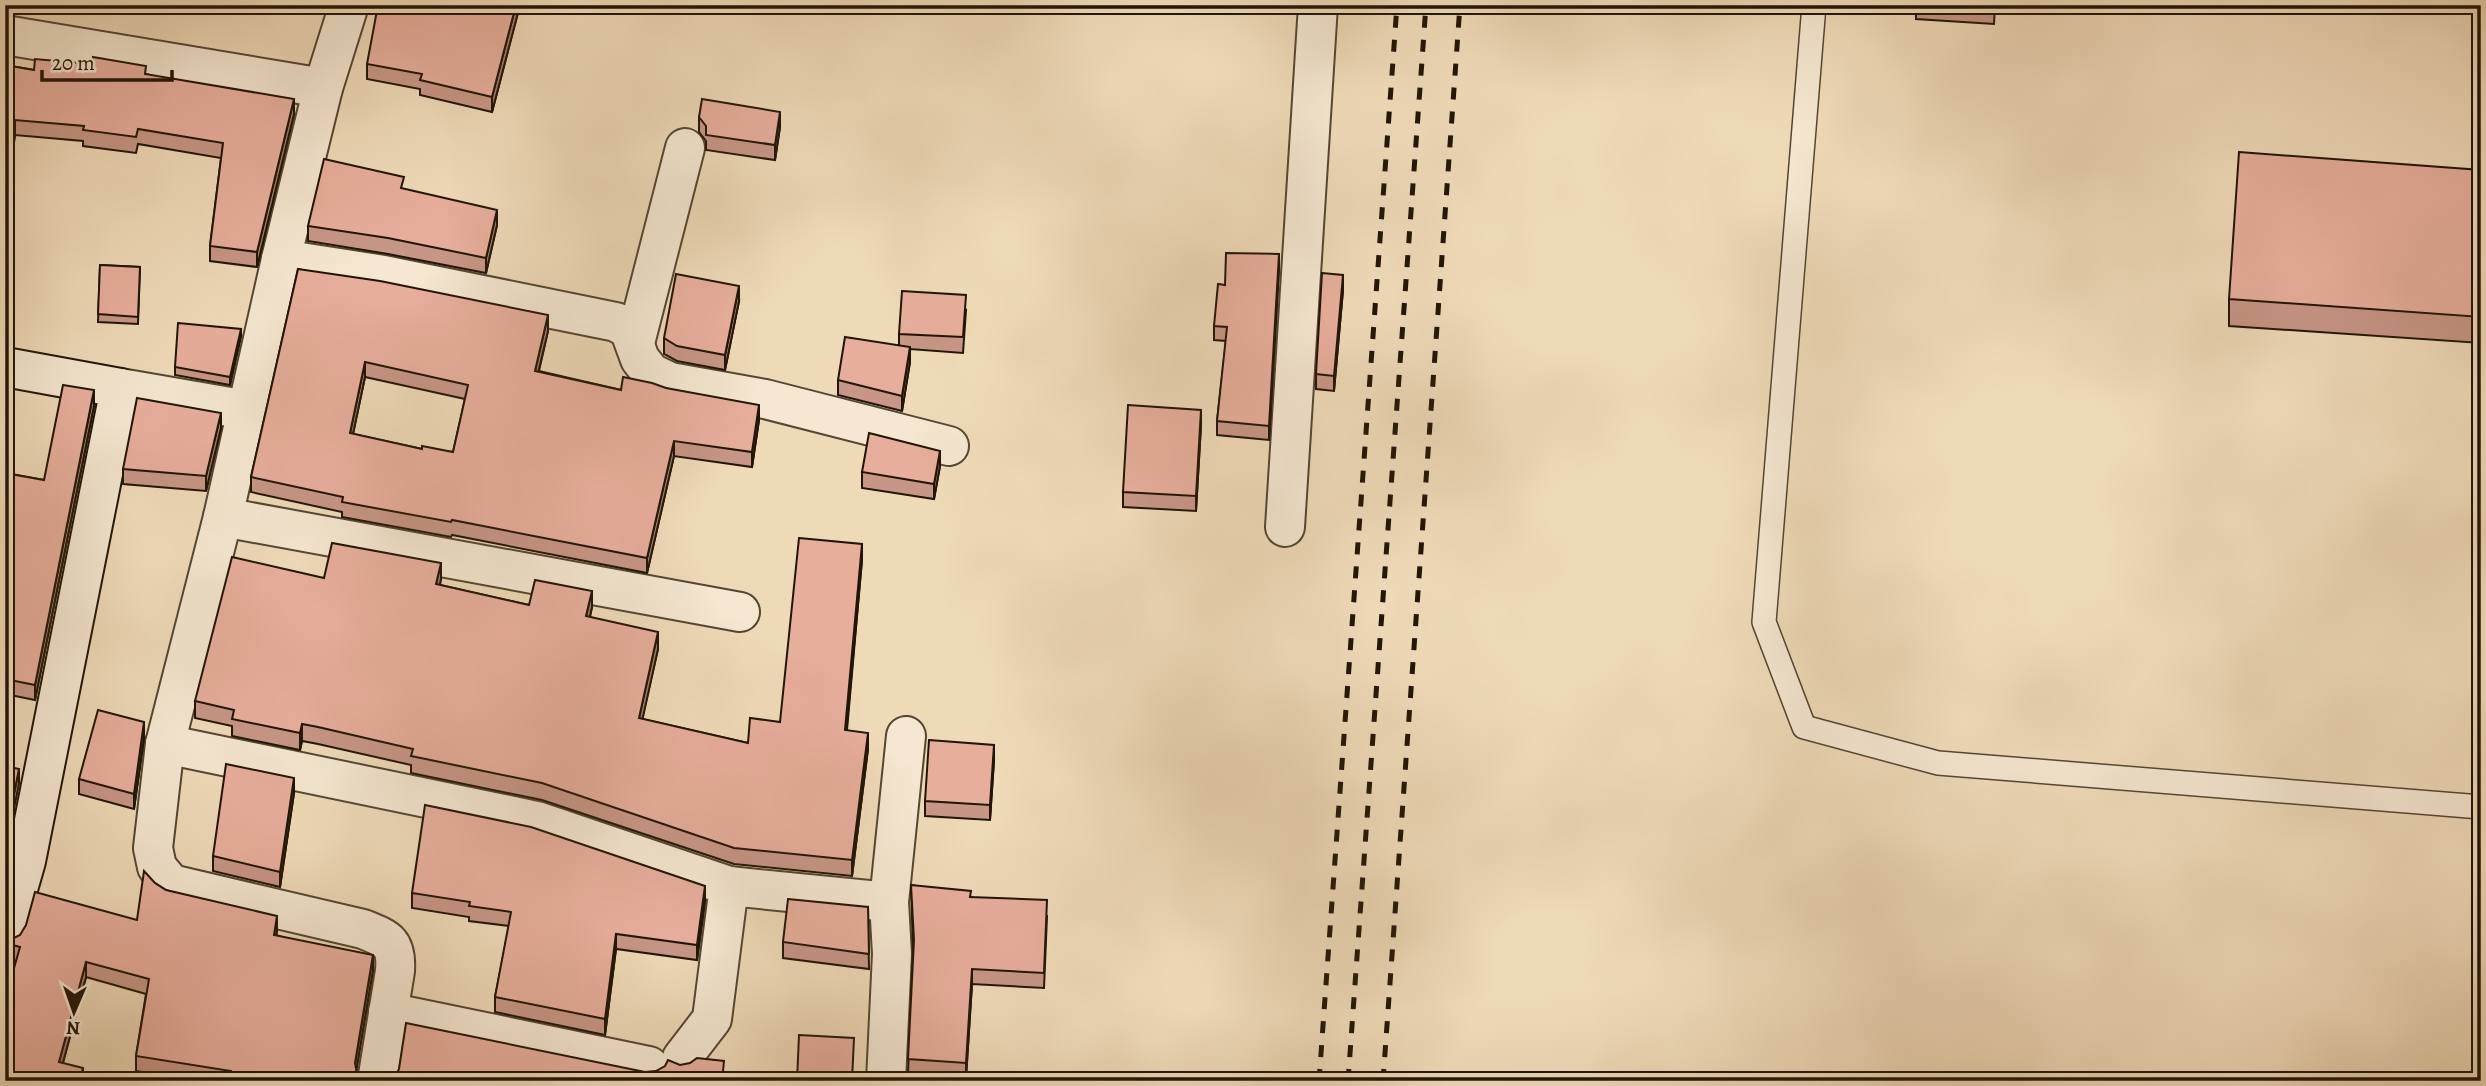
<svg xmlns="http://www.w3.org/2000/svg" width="2486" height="1086" font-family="Alegreya,serif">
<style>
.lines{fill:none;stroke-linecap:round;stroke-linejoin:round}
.lane-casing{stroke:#544632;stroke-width:26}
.street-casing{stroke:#544632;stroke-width:42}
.secondary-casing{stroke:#211506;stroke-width:42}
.lane{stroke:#f5e7d1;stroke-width:23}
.street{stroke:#f5e7d1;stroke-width:38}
.secondary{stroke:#f5e7d1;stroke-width:38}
.rail{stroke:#211506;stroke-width:5;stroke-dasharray:12 12;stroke-linecap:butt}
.wall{fill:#c79686;stroke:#211506;stroke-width:2;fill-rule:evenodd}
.shaded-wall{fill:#a27a6d;stroke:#211506;stroke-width:2}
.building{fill:#e7ae9c;stroke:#211506;stroke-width:2;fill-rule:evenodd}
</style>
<rect width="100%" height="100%" fill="#efdab8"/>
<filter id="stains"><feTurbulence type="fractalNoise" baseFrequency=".00286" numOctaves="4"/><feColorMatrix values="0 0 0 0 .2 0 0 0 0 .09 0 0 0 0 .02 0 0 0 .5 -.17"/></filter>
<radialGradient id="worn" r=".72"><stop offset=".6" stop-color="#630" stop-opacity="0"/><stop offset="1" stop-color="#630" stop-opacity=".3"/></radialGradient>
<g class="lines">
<defs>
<path id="lane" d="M1814,5L1764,622L1804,727L1938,763L2481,807"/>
<g id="street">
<path d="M349,5L323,88L281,259L223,517L165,744L153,848L157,867L171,884L363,929C388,939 397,942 395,971L377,1081"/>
<path d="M5,35L323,88"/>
<path d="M281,259L384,275L616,322L629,329L640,359L651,373L670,382L765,399L949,446"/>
<path d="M635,343L685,148"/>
<path d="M120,388L247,410"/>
<path d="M223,517L740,612"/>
<path d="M1285,527L1318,5"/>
<path d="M165,744L537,821L729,886L889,902"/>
<path d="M388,1012L649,1066"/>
<path d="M682,1058L712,1019L729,886"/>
<path d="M886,1081L892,954L889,902L906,736"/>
</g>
<path id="secondary" d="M5,367L120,388L26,861L5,934"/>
</defs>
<use href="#lane" class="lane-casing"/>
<use href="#street" class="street-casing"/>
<use href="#secondary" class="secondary-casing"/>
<use href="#lane" class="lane"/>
<use href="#street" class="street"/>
<use href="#secondary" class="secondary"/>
<g class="rail">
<path d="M1319,1081L1397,5"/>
<path d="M1348,1081L1426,5"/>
<path d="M1383,1081L1460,5"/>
</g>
</g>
<g class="wall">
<path d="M520,5L492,112L420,95V89L367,79V64Z"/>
<path d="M1916,5H1995L1994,24L1916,19Z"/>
<path d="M5,65L34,70L146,74L294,114L257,267L210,261V246L221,158L138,144L136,153L83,146V141L15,135L5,203Z"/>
<path d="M699,117L780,127L775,160L706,150V141L699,132Z"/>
<path d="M2481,170V343L2229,326V299Z"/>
<path d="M404,189L497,225L486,273L388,254L308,241V226Z"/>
<path d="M100,265L140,267L138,324L98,322Z"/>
<path d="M1279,268L1269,440L1217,435V421L1226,341L1214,340V326L1225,285Z"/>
<path d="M298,269L548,331L539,371L621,390L666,388L759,420L752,467L674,456L647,573L452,535L451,537L342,517V512L251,492V477ZM365,377L465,399L453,452L422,449L353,434Z"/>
<path d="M1343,290L1334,391L1316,389V374Z"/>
<path d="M739,301L725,370L677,361L664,354V338Z"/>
<path d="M966,310L963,353L910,349V362L902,411L838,395V380L899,345V334Z"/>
<path d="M241,336L230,385L175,375V367Z"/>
<path d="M94,406L35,700L5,694V473L44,480Z"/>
<path d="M1201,425L1196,511L1123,507V492Z"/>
<path d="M221,428L206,491L123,484V469Z"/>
<path d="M940,466L934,499L862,488V472Z"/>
<path d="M862,560L847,730L868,749L852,876L734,864L542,800L411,773V765L318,744L302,741L300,750L232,736V726L195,718V701L324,578L441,579L440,585L529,605L592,607L590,617L658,649L642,719L748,743L780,722Z"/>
<path d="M144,738L134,809L79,794V779Z"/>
<path d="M994,760L990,820L925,816V801Z"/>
<path d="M294,793L280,887L213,871V856Z"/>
<path d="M155,883L166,890L277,931L276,935L373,970L356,1071L357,1074L362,1081H198L136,1071V1056L146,994L86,977L63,1063L83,1081H5L16,961L5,958V940L137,920Z"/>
<path d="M911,885L971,897L1047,916L1044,988L972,984L966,1078L908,1074L913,948Z"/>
<path d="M412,893L705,901L697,960L616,949L605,1035L495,1012V997L509,926L469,921V917L412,908Z"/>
<path d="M868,907L869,969L783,958V942Z"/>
</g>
<g class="shaded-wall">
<path d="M516,5H520L492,112V97Z"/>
<path d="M294,99V114L257,267V252Z"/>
<path d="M780,112V127L775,160V145Z"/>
<path d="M15,120V135L5,203V187Z"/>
<path d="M497,210V225L486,273V258Z"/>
<path d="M1279,254V268L1269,440V426Z"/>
<path d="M1343,275V290L1334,391V376Z"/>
<path d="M739,286V301L725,370V355Z"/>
<path d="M548,315V331L535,386V371Z"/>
<path d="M241,329V336L230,385V377Z"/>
<path d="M910,347V362L902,411V396Z"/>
<path d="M365,362V377L350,448V433Z"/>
<path d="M94,390V406L35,700V685Z"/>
<path d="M759,405V420L752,467V452Z"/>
<path d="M1201,410V425L1196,511V496Z"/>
<path d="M221,413V428L206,491V476Z"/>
<path d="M674,441V456L647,573V558Z"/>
<path d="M940,451V466L934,499V484Z"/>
<path d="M862,544V560L845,746V730Z"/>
<path d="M441,563V579L436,601V584Z"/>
<path d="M592,591V607L586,633V616Z"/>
<path d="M658,632V649L639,735V718Z"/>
<path d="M144,722V738L134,809V794Z"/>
<path d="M302,724V741L300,750V733Z"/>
<path d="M868,733V749L852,876V860Z"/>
<path d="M994,745V760L990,820V805Z"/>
<path d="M19,769V784L5,853V838Z"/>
<path d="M294,778V793L280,887V872Z"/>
<path d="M705,886V901L697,960V945Z"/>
<path d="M277,916V931L274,950V935Z"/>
<path d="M616,934V949L605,1035V1019Z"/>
<path d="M373,955V970L355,1078V1063Z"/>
<path d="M86,962V977L59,1077V1062Z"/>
<path d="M972,969V984L966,1078V1063Z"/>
<path d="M83,1068V1081H79Z"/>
</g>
<g class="building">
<path d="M378,5H516L492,97L420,80L422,74L367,64Z"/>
<path d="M1937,5H1995L1994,9Z"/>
<path d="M93,57L146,66L145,74L294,99L257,252L210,246L223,143L138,129L136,137L83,130L84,126L15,120L5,187V65L34,70L35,59L92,64Z"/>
<path d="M702,99L780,112L775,145L706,135V126L699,117Z"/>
<path d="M2239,152L2481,170V317L2229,299Z"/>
<path d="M324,159L404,177L401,188L497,210L486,258L388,238L308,226Z"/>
<path d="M1226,253L1279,254L1269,426L1217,421L1227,327L1214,326L1218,284L1225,285Z"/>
<path d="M100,265L140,267L138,317L98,314Z"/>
<path d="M298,269L380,281L548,315L535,371L621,390L623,377L652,383L666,388L759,405L752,452L674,441L647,558L452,520L451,522L342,502L343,497L251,477ZM365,362L468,385L453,452L422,446V449L350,433Z"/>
<path d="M1322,273L1343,275L1334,376L1316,374Z"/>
<path d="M676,274L739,286L725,355L677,346L664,338Z"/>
<path d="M902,291L966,295L963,337L899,334Z"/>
<path d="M178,323L241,329L230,377L175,367Z"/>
<path d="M845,337L910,347L902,396L838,380Z"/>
<path d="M63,385L94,390L35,685L5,679V473L44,480Z"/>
<path d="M137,398L221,413L206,476L123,469Z"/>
<path d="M1128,405L1201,410L1196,496L1123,492Z"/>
<path d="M869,433L940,451L934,484L862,472Z"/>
<path d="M799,538L862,544L845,730L868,733L852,860L734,848L542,783L411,756L413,749L318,727L302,724L300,733L232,719L234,710L195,701L232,557L324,578L332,543L441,563L436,584L529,605L535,580L592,591L586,616L658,632L639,718L748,743L750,718L780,722Z"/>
<path d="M98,710L144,722L134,794L79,779Z"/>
<path d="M929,740L994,745L990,805L925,801Z"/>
<path d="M226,764L294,778L280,872L213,856Z"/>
<path d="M5,766L19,769L5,838Z"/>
<path d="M425,805L531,827L705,886L697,945L616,934L605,1019L495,997L511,912L469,906L470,902L412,893Z"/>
<path d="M144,871L155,883L166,890L277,916L274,935L373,955L355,1063L357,1074L362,1081H230L231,1071L136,1056L149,979L86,962L59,1062L83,1068L79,1081H5V1000L20,947L5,943V940H10L20,935L26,925L35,892L137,920Z"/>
<path d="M911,885L971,891L970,897L1047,900L1044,973L972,969L966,1063L908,1059L914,940Z"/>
<path d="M788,899L868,907L869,954L783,942Z"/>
<path d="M406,1023L645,1072L656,1071L665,1066L668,1060L680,1065L690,1063L697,1058L724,1061L722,1081H392L394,1079L399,1069Z"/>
<path d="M799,1035L854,1038L852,1081H797Z"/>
</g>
<rect width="2486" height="1086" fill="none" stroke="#efdab8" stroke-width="28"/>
<rect x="7" y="7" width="2472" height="1072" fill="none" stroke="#211506" stroke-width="3.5"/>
<rect x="14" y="14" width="2458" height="1058" fill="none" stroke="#211506" stroke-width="2"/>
<g transform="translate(74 1012) rotate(182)" stroke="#f5e7d1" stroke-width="5" paint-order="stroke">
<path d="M0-5L12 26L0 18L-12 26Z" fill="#211506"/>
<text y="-10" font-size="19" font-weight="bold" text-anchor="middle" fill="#211506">N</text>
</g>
<path d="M42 70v10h130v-10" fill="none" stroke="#211506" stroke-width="3.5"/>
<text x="52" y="70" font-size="21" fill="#211506" stroke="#f5e7d1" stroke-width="5" paint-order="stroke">20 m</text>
<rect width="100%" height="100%" filter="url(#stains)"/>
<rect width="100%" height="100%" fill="url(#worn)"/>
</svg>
